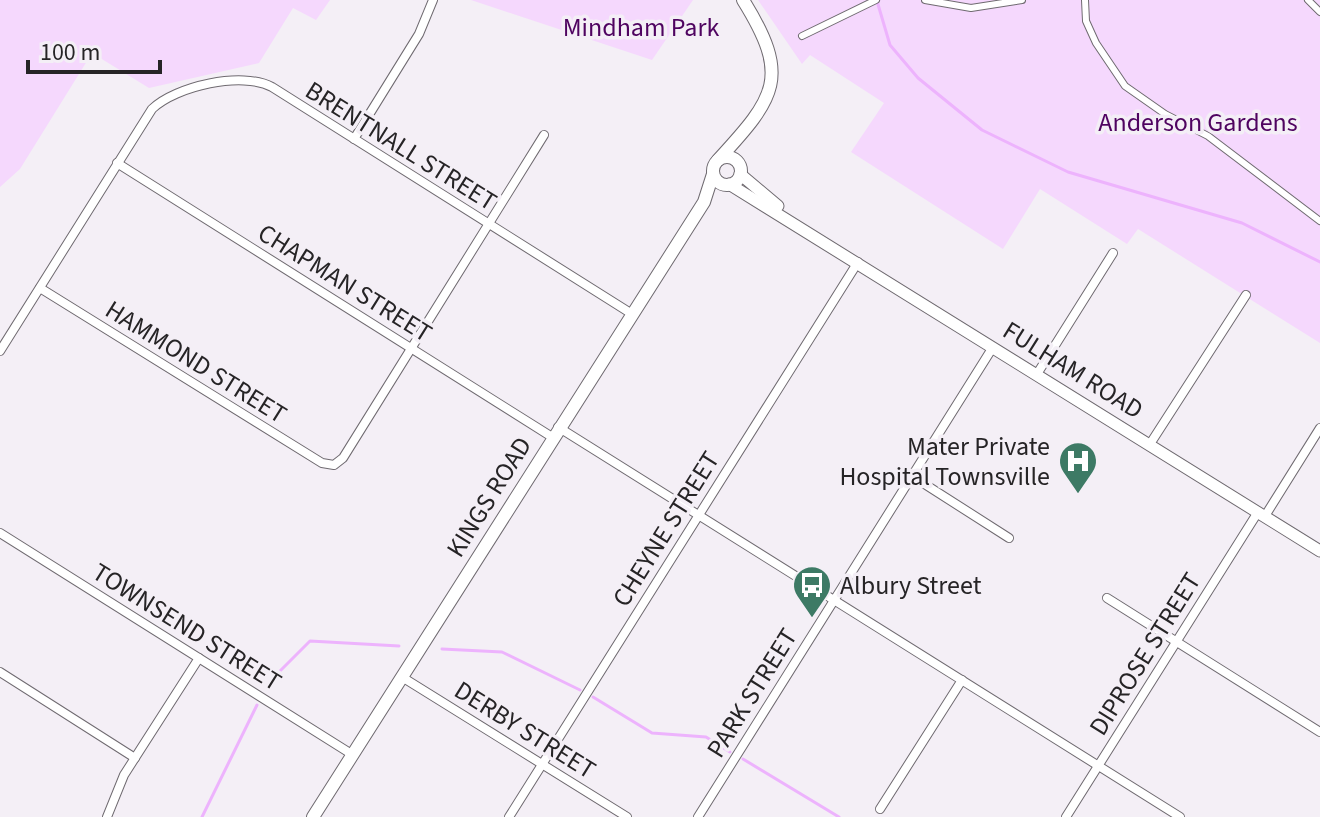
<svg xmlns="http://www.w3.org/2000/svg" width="1320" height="817" font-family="'Source Sans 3',sans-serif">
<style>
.green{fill:#f5d8fd}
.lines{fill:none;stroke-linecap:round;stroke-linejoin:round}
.stream{stroke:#edb3fd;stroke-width:3}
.pedestrian-casing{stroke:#6f6a70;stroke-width:8}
.minor-casing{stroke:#6f6a70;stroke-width:10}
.tertiary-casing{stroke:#6f6a70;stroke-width:13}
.secondary-casing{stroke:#6f6a70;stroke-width:14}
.pedestrian{stroke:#fff;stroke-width:6}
.minor{stroke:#fff;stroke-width:8}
.tertiary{stroke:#fff;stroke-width:11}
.secondary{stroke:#fff;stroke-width:12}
.labels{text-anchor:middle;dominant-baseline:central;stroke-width:7;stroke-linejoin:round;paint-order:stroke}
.park-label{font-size:26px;fill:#4f0460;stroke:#f4eff6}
.street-label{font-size:26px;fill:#262426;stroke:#f4eff6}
.poi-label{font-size:26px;fill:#262426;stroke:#f4eff6;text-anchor:end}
</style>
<rect width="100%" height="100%" fill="#f4eff6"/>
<g class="green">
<path d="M0,0H330L316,20L293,8L259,63L149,88L92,53L20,169L0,187Z"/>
<path d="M471,0H693L652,60Z"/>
<path d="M758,0H1320V343L1138,229L1127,244L1040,189L1003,249L851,152L884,103L810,55L802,64Z"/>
</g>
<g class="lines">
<g class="stream">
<path d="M877,1L890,45L918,78L982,130L1068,172L1242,223L1320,262"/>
<path d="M442,649L502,652L580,690"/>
<path d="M270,681L310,641L399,646"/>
<path d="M593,697L652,733L706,737L730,752"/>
<path d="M743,759L839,817"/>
<path d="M202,817L257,705"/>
</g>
<defs>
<g id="pedestrian">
<path d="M925,0L971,8L1022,0"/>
<path d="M1085,0L1086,21L1096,43L1125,86L1165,114L1208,136L1320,221"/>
<path d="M1308,0L1320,12"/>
<path d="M802,36L876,0"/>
</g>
<g id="minor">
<path d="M354,139L419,34L433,0"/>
<path d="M117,163L552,437"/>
<path d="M40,288L322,463L334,465L343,458L544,135"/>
<path d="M0,351L152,109C176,86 242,71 272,87L632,314"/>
<path d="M1037,374L1113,253"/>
<path d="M558,427L1180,817"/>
<path d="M1150,444L1246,295"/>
<path d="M912,476L1009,538"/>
<path d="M1265,516L1320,428"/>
<path d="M0,533L353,755"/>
<path d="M1107,598L1320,732"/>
<path d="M0,672L135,758"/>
<path d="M402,677L627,817"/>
<path d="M880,809L962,680"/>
<path d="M107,817L124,775L199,658"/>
<path d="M509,817L858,262"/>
<path d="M698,817L993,347"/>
<path d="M1066,817L1258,512"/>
</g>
<g id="tertiary">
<path d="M740,174L778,206"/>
<path d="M729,184L1320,551"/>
</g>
<g id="secondary">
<circle cx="727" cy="171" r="14"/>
<path d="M718,160C776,97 791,77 743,0"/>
<path d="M313,817L704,202L713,174"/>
</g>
</defs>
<use href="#pedestrian" class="pedestrian-casing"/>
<use href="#minor" class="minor-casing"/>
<use href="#tertiary" class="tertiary-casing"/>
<use href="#secondary" class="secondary-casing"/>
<use href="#pedestrian" class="pedestrian"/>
<use href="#minor" class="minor"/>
<use href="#tertiary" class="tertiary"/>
<use href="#secondary" class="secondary"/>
</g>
<defs>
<symbol id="hospital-pin" viewBox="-11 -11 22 30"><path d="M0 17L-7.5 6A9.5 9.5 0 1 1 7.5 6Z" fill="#3d7a65" stroke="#f4eff6"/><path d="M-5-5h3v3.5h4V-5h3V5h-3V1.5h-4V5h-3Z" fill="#fff"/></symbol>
<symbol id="bus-pin" viewBox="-11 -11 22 30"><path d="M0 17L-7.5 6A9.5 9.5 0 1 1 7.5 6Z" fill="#3d7a65" stroke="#f4eff6"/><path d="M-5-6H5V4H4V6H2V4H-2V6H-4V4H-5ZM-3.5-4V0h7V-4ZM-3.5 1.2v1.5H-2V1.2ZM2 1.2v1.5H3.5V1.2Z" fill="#fff"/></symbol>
</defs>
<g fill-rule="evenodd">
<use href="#hospital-pin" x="1056" y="439" width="44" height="60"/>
<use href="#bus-pin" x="790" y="563" width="44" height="60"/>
</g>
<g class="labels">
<g class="park-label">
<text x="641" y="27">Mindham Park</text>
<text x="1198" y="122">Anderson Gardens</text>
</g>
<g class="street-label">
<text transform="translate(401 146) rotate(32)">BRENTNALL STREET</text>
<text transform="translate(345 283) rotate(32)">CHAPMAN STREET</text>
<text transform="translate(196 362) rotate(32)">HAMMOND STREET</text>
<text transform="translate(1073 370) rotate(32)">FULHAM ROAD</text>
<text transform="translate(489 497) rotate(-58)">KINGS ROAD</text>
<text transform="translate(666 529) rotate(-58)">CHEYNE STREET</text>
<text transform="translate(187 627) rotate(32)">TOWNSEND STREET</text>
<text transform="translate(1145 654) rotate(-58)">DIPROSE STREET</text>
<text transform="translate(752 693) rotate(-58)">PARK STREET</text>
<text transform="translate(525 730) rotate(32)">DERBY STREET</text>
</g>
<g class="poi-label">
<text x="1050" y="446">Mater Private<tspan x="1050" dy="30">Hospital Townsville</tspan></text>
<text x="840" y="585" text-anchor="start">Albury Street</text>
</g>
</g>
<path d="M28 60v12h132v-12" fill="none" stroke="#262426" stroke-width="4"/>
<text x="40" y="60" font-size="24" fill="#262426" stroke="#f4eff6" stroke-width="6" paint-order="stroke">100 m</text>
</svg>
